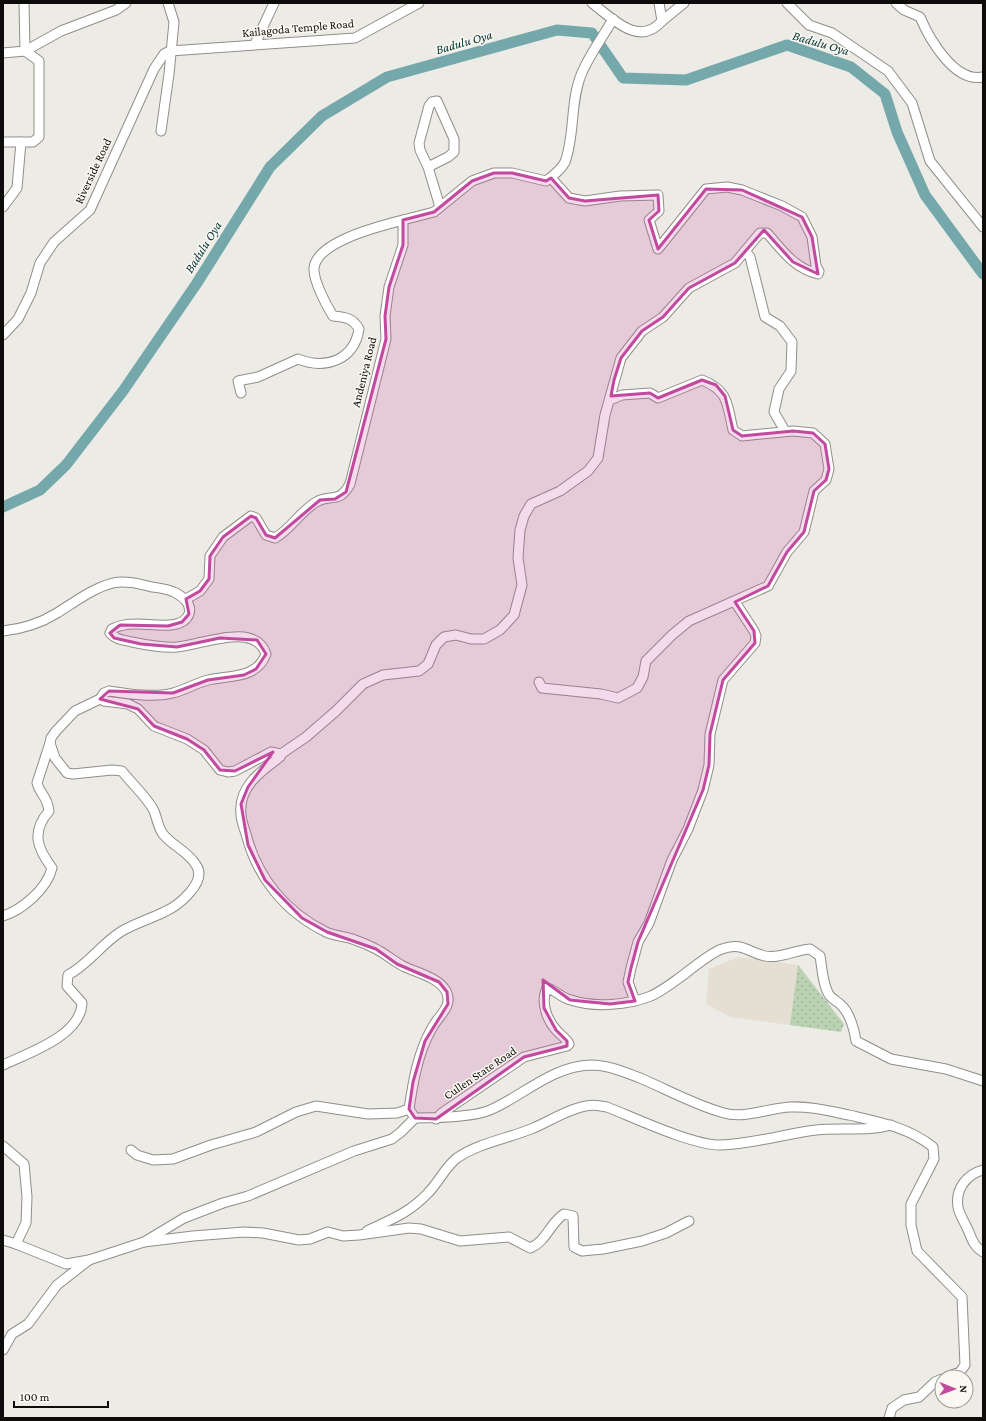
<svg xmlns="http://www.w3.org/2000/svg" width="986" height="1421" font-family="'Crimson Pro',serif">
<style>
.built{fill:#e5ded2}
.park{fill:url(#park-dots)}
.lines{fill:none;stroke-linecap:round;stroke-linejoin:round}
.river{stroke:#74a8ab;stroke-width:11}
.minor-casing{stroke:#918e89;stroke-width:11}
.minor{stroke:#fff;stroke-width:9}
.marked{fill:#c24a9e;fill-opacity:0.2;stroke:#c24a9e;stroke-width:3;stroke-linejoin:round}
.labels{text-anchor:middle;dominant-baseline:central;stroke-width:3;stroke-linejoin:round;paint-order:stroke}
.street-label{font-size:12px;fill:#0d0c0a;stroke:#fbf8f2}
.water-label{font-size:13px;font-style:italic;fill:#003436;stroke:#fbf8f2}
</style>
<defs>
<pattern id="park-dots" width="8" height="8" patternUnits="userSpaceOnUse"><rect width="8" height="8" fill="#bad2b2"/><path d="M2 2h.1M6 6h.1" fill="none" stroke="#9fb398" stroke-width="1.8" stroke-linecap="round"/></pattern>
</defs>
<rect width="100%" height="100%" fill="#edebe5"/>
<path class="built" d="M738,957L798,965L790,1025L730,1017L706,1004L709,969Z"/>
<path class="park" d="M798,965L844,1024L841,1032L790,1025Z"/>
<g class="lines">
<path class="river" d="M3,507L40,490L66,465L123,391L197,283L270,167L322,116L387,77L557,30L592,33L623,78L686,80L787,45L851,67L885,94L897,132L925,195L983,274"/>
<defs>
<g id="minor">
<path d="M592,3C612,18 639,48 662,21L659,3"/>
<path d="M787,3L809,25L832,33L888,71L912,103L930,161L983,227"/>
<path d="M896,3L904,10L920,17C929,38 954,83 983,77"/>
<path d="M662,21L684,3"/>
<path d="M255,44L274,3"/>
<path d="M3,53L25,51L24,3"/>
<path d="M161,131L169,74L174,22L168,3"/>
<path d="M3,142H33L39,137V61L25,51L61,31L116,10L126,3"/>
<path d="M428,167L420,150L419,143L429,106L432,102L437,101L454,139V152L448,157L428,167L440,207"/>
<path d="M3,207L17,188L21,142"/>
<path d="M745,251L750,257L765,317L780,326L792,342L791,371L779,389L774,412L785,431"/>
<path d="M3,335L18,319L31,293L40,263L54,242L90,210L154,69L164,54L170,51L355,38L419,3"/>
<path d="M241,393L238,381L258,377L298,359C326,370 354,360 359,329C353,318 345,317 333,316C326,305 313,280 314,268C317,241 381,226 403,220"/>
<path d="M186,599L200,591L209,579L210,556L223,537L251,516L256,518L266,535L275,538C291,529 301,510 318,501C332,494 339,504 350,484L386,339L385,316L389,287L403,245V220L434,212L472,181L494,173H512L546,181C553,176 561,170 565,162C575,135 570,103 581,75C589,55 603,37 613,19"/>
<path d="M3,631C21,629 41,623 57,613C75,602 93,588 113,583C125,580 140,584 152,587C160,588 169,589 176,593C183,597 192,604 189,614C182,632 149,623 135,624C127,624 120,625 112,629L110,633C116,640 124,640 132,642C146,645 163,648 177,647C202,645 255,621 266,654C257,679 230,675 208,680C196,683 185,690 173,693C153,698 129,694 109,691L104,693L100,699L104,701L128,704L138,709L154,726L187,739L204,750L220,770L228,772L235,771L271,752L281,754L280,757C261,771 238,787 241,814C241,820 244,828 246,834C257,877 285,912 326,932C334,936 345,936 355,940C361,942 368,945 374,948C385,953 394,962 405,967C418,973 439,978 446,991C454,1006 438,1016 432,1028C418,1052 413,1082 409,1109L415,1118C432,1118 474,1117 490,1110C523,1096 552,1066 591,1065C608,1065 624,1072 640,1078C666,1089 697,1106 724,1113C744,1119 769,1108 790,1107C810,1106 829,1111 849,1115C879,1122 908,1127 933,1147L934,1159L911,1204V1225L917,1251L962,1297L965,1365L960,1372L947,1377"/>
<path d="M539,682L542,688L601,694L618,698L637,688L643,677L646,661L672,635L689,621L768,586L787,552L804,532L814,491L826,480L829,469L825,444L813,433L793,431L742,436L733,430C727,404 729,391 702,380L658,398L650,393L622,395L610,400"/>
<path d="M281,754L306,737L336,711L363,684L383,675L419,671L428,664L436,645L444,637L456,635L471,639H484L500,630L514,615L522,585L518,558L520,530L524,516L531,504L560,491L588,471L598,458L605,415L621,358L642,331L663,317L689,288L735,263L760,233H767C783,251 794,268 818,274L819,271L816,266L812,237L802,217L782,206L742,190L727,187L706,189L658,249L649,220L659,211L658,195L620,196L585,201L569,198L551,178"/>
<path d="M3,916C22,910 47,889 52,868C37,848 31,832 49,811C47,795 40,795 37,783L50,743"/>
<path d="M635,1001L628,982L631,968L638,942L649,923L672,860L688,829L703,790L709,765L710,734L723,680L755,643L756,636L754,631L735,602"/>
<path d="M3,1065C28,1053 81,1036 82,1003L67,986L68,975C89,964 102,943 122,931C136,923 150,919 164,912C178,906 208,882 196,865C188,851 172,846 163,834C157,826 157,816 153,809C145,795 131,783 122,771L112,770L73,774L67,773L55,758L50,743L51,738L56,731L75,711L100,699"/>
<path d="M436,1119L442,1113L524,1057L567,1046L569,1044C567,1039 562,1036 558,1032C547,1021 540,1002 547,988C556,990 561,998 571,1000C595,1008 628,1005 651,996C662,991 672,983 682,976C691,969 712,952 722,949C743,942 747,952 765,956C779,959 795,950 810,949L820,956C822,968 823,987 830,996C833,1000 839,1002 842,1006C851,1015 854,1029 856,1041L891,1059L946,1069L983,1081"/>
<path d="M3,1146L24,1164L27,1197L26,1223L16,1244"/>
<path d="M131,1150L137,1155L153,1160L173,1159L211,1145L256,1132L296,1112L316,1106L368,1114L397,1113L409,1109"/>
<path d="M983,1170C967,1174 955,1189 958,1207C959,1214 965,1223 968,1230C972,1239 974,1247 983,1252"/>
<path d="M367,1231C392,1219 409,1213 428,1193C439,1182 445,1167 457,1158C479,1143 506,1139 531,1129C549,1122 567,1109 586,1106C594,1104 600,1106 607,1107C635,1118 692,1145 720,1145C754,1144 783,1134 816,1130C841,1127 867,1132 891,1125"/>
<path d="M3,1240L16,1244L66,1264L89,1260L144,1242L184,1218L223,1203L248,1196L354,1151L392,1139L401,1132L415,1118"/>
<path d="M144,1242L193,1236L244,1232L263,1233L299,1240L310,1239L328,1232L343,1236L359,1235L409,1228L421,1229L460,1241L509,1237L530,1248C546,1242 550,1223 564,1214L573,1216L574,1247L582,1251L603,1249L642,1241L666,1233L689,1221"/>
<path d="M3,1350L12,1334L28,1324L57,1285L89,1260"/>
<path d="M889,1418L892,1408L904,1400L919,1397L935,1382L942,1379"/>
</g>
</defs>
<use href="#minor" class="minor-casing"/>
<use href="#minor" class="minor"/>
</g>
<path class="marked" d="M494,173H512L546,181L551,178L569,198L585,201L658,195L659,211L649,220L658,249L706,189L742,190L802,217L812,237L818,274L793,262L764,230L735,263L689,288L663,317L642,331L621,358L614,380L611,396L650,393L658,398L702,380L716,385L725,396L733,430L742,436L793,431L813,433L825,444L829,469L826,480L814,491L804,532L787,552L768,586L735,602L754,631L755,643L723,680L710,734L709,765L703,790L638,942L631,968L628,982L635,1001L610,1004L570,1000L543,980L544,1008L556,1030L567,1041V1046L524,1057L436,1119L415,1118L409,1109L413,1082L425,1041L448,1004L447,992L439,982L397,964L376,949L327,932L302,918L265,880L248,845L241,804L248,787L273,752L235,771L220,770L204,750L187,739L154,726L138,709L100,699L109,691L173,693L208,680L244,675L256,669L266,654L257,640L220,638L177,647L141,644L114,638L110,633L120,625L168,626L182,622L189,614L186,599L200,591L209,579L210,556L223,537L251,516L256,518L266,535L275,538L320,500L335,499L346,492L386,339L385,316L389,287L403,245V220L434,212L472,181Z"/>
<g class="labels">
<g class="street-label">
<text transform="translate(298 28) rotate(-5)">Kailagoda Temple Road</text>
<text transform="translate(93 171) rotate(-65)">Riverside Road</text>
<text transform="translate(364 372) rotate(-76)">Andeniya Road</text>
<text transform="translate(480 1073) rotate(-34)">Cullen State Road</text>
</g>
<g class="water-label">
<text transform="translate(464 42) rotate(-16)">Badulu Oya</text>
<text transform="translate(821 43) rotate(16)">Badulu Oya</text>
<text transform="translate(203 247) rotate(-58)">Badulu Oya</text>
</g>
</g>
<rect width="986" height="1421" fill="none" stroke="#0d0c0a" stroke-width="8"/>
<g transform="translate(954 1389) rotate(91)"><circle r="19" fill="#fbf8f2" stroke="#9c9a95"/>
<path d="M0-3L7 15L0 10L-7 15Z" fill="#c24a9e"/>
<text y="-6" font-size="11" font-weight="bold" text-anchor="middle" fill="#0d0c0a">N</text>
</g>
<path d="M14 1401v6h94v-6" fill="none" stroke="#0d0c0a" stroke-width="2"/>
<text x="20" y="1401" font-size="12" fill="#0d0c0a" stroke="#fbf8f2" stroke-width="3" paint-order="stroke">100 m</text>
</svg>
